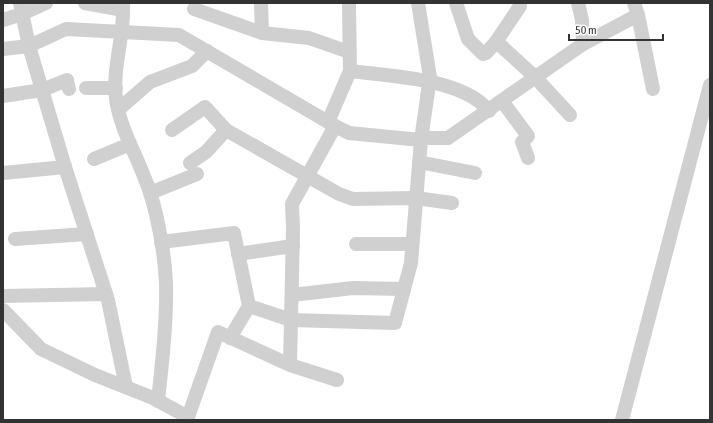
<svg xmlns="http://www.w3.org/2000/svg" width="713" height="423" font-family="'Asap Condensed',sans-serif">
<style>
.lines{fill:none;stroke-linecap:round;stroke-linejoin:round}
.minor{stroke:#d0d0d0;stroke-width:14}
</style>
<rect width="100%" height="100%" fill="#fff"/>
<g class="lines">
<g class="minor">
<path d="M20,3L29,46L65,167L108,300L126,387"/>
<path d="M85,3L123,10"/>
<path d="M123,3C125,35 112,67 116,99C120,128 135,152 145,179C150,190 153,202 156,214C161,236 165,260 166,283C167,322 162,362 158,401"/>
<path d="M261,3L262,33"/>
<path d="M456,3L468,39L483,54L486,53L496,42L499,44L535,77L570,115"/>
<path d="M578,3L582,20L583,44"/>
<path d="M194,9L262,33L309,38L349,52"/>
<path d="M638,15L653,89"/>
<path d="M3,20L22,14L46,3"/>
<path d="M496,42L520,6"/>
<path d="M3,49L29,46L66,29L179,35L335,126L349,133L421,140"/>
<path d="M350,71C388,76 445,78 477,100C482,103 485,107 489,111"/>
<path d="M86,88H116"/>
<path d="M3,96L42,90L67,80L69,89"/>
<path d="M502,101L528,136L522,142L528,158"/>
<path d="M119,109L150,82L192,66L207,51"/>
<path d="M328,122L350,71L349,3"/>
<path d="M172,130L205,107L226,130L339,194L353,199L416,198L452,203"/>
<path d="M422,138H448L583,44L638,15L634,3"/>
<path d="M94,159L130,144"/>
<path d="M419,162L475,173"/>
<path d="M190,163L206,152L226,130"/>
<path d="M3,173L65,167"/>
<path d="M150,193L197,174"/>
<path d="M15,239L87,234"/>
<path d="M161,242L234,233L249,306L291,320L395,323L411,263L421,140L430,77L418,3"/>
<path d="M356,244H412"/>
<path d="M238,254L293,246"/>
<path d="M292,295L353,288L404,289"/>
<path d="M3,296L106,294"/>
<path d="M3,310L41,349L95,375L153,398L188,417"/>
<path d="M230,338L249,306"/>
<path d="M290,365L293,229L292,204L335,126"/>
<path d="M187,420L218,332L290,365L337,380"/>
<path d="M622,420L710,85"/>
</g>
</g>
<rect width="713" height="423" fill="none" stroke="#333333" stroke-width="8"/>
<path d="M569 34v6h94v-6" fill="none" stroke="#333333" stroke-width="2"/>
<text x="575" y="34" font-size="12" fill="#333333" stroke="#ffffff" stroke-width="3" paint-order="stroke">50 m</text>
</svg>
